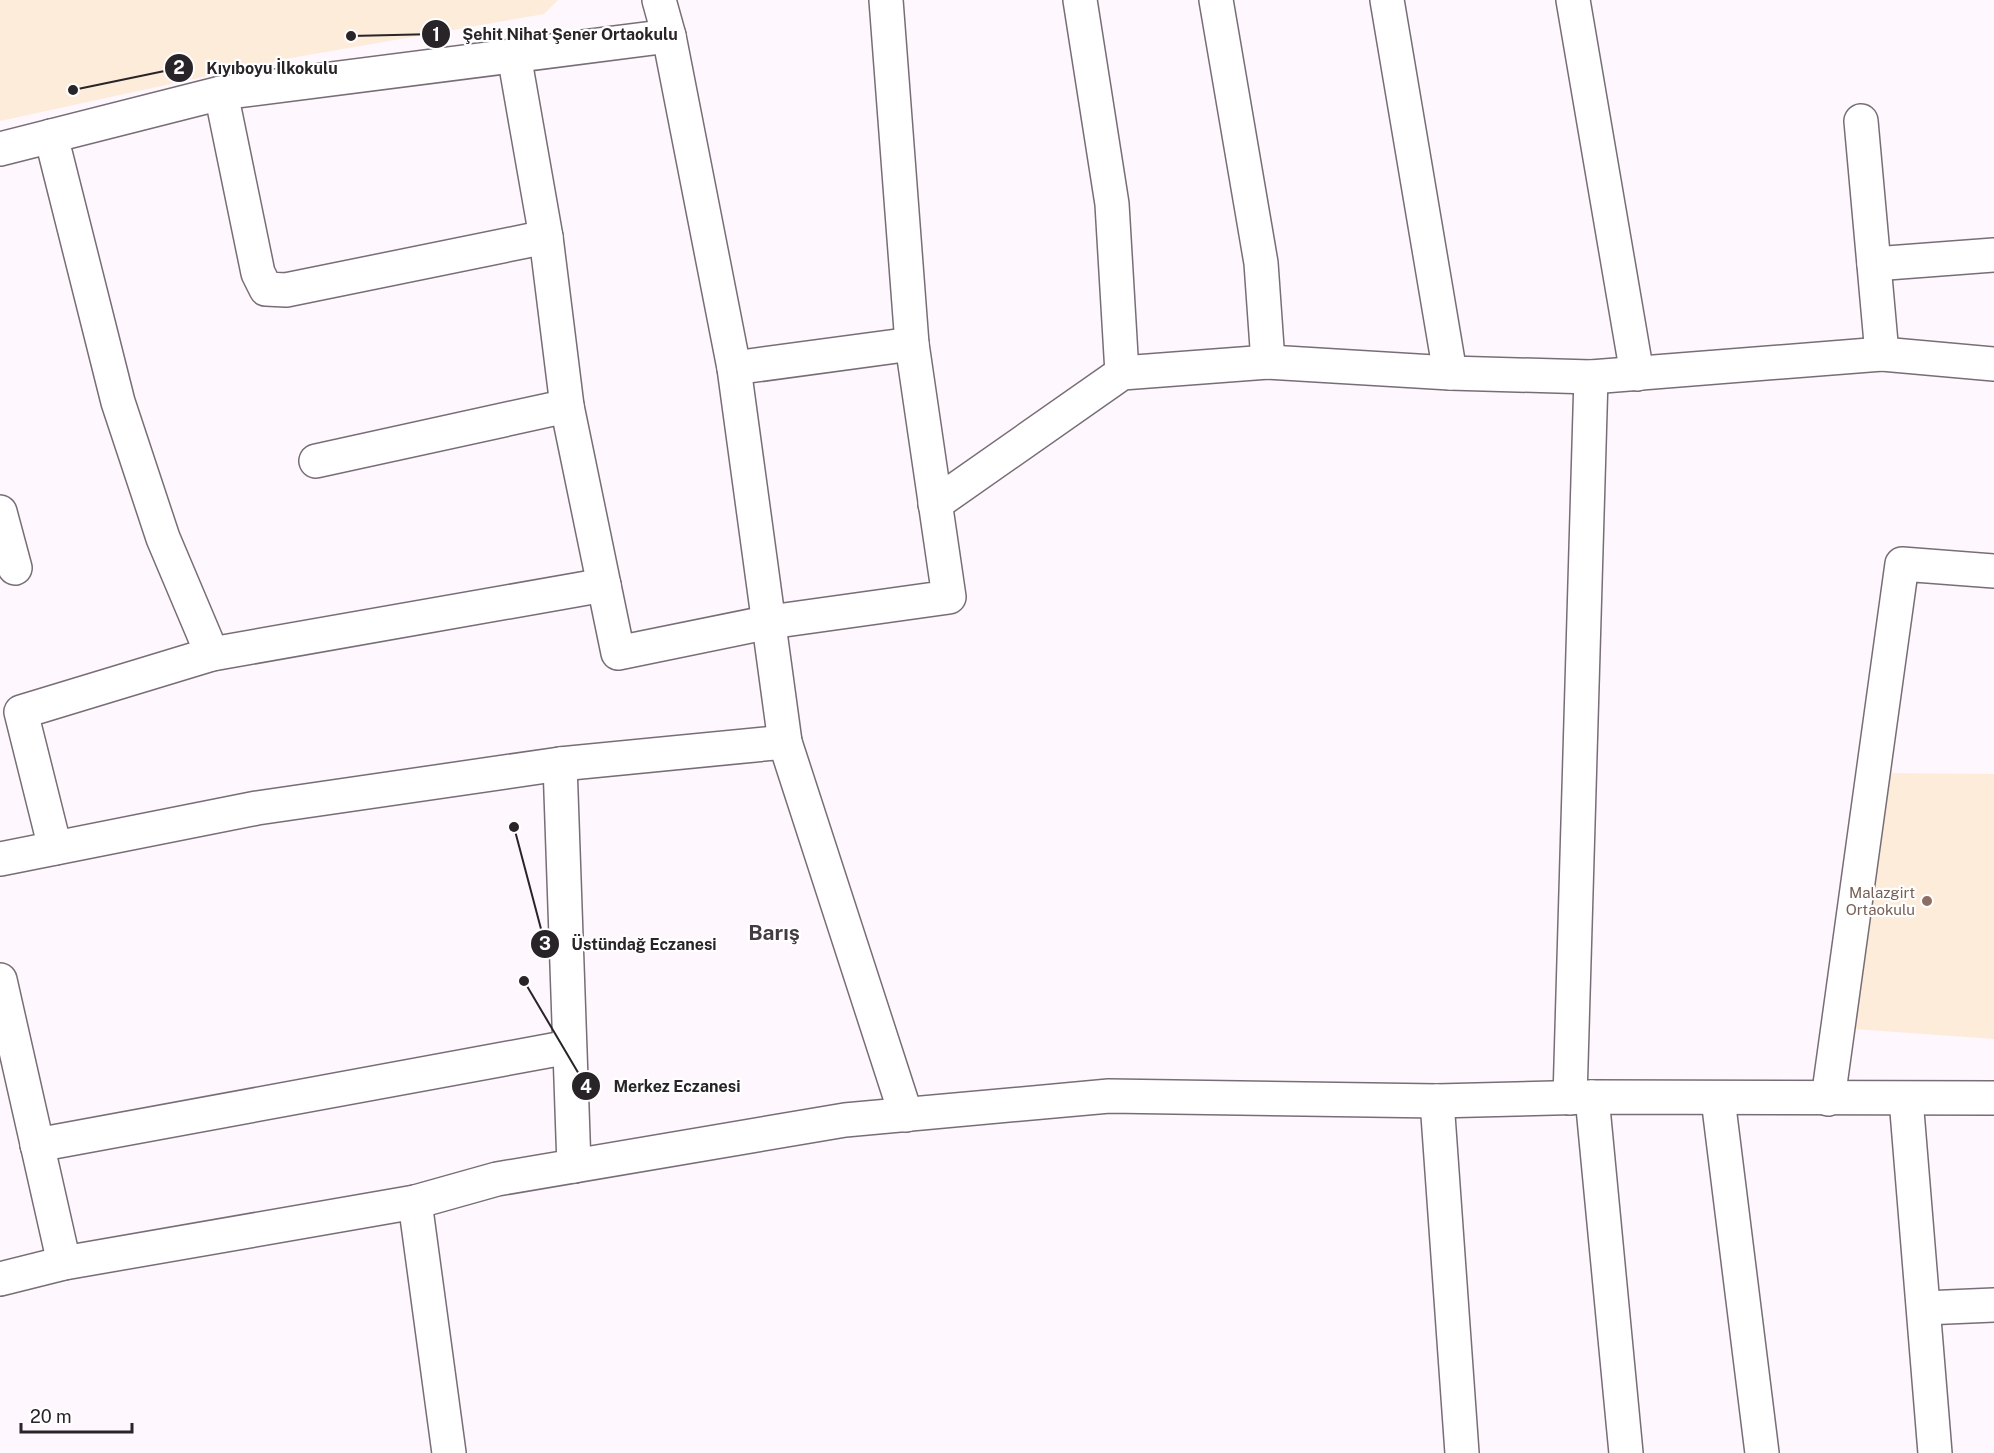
<svg xmlns="http://www.w3.org/2000/svg" width="1994" height="1453" font-family="'Public Sans',sans-serif">
<style>
.education{fill:#fdecda}
.lines{fill:none;stroke-linecap:round;stroke-linejoin:round}
.minor-casing{stroke:#786d76;stroke-width:36}
.minor{stroke:#fff;stroke-width:33}
.education-dot{fill:#8d6e63;stroke:#fff;stroke-width:2}
.labels{text-anchor:middle;dominant-baseline:central;stroke-width:4.5;stroke-linejoin:round;paint-order:stroke}
.education-label{font-size:15px;fill:#785e54;stroke:#fff;text-anchor:end}
.district-label{font-size:21px;font-weight:bold;fill:#433a42;stroke:#fff}
.leader{fill:none;stroke:#282428;stroke-width:2}
.callout-dot{fill:#282428;stroke:#fff;stroke-width:2}
.mark-label{font-size:18px;text-anchor:middle;font-weight:bold;fill:#fff}
.callout-label{font-size:16px;text-anchor:middle;font-weight:bold;fill:#282428;stroke:#fff;stroke-width:4.5;stroke-linejoin:round;paint-order:stroke}
</style>
<rect width="100%" height="100%" fill="#fef7fd"/>
<g class="education">
<path d="M0,0H558L544,14L291,58L0,121Z"/>
<path d="M1881,773L1994,774V1039L1840,1028Z"/>
</g>
<g class="lines">
<defs>
<g id="minor">
<path d="M659,0L669,36L734,368L785,742L906,1115"/>
<path d="M1080,0L1112,204L1122,373"/>
<path d="M1216,0L1261,263L1268,362"/>
<path d="M1387,0L1450,373"/>
<path d="M1573,0L1637,374"/>
<path d="M514,55L546,237L567,406L618,653L770,622L949,597L912,344L886,0"/>
<path d="M221,93L258,273L266,289L286,290L546,237"/>
<path d="M1861,121L1882,354"/>
<path d="M51,136L118,402L163,538L212,654"/>
<path d="M0,149L221,93L669,36"/>
<path d="M1874,264L1994,255"/>
<path d="M734,368L912,344"/>
<path d="M316,461L567,406"/>
<path d="M935,504L1122,373L1268,362L1450,373L1591,377L1882,354L1994,364"/>
<path d="M0,512L15,568"/>
<path d="M560,764L574,1166"/>
<path d="M55,848L21,712L212,654L604,585"/>
<path d="M0,859L257,808L560,764L785,742"/>
<path d="M0,980L64,1263"/>
<path d="M1592,1097L1626,1453"/>
<path d="M1570,1098L1591,377"/>
<path d="M1718,1099L1762,1453"/>
<path d="M1828,1099L1902,564L1994,571"/>
<path d="M1906,1099L1935,1453"/>
<path d="M1437,1101L1462,1453"/>
<path d="M37,1145L569,1047"/>
<path d="M415,1202L449,1453"/>
<path d="M0,1279L64,1263L415,1202L497,1179L845,1120L1109,1096L1437,1101L1592,1097L1994,1098"/>
<path d="M1924,1308L1994,1305"/>
</g>
</defs>
<use href="#minor" class="minor-casing"/>
<use href="#minor" class="minor"/>
</g>
<circle class="education-dot" cx="1927" cy="901" r="6"/>
<g class="labels">
<g class="education-label">
<text x="1915" y="892">Malazgirt<tspan x="1915" dy="17">Ortaokulu</tspan></text>
</g>
<g class="district-label">
<text x="774" y="932">Barış</text>
</g>
</g>
<path class="leader" d="M351 36L436 34M73 90L179 68M514 827L545 944M524 981L586 1086"/>
<g class="callout-dot">
<circle cx="351" cy="36" r="6"/>
<circle cx="73" cy="90" r="6"/>
<circle cx="514" cy="827" r="6"/>
<circle cx="524" cy="981" r="6"/>
<circle cx="436" cy="34" r="15"/>
<circle cx="179" cy="68" r="15"/>
<circle cx="545" cy="944" r="15"/>
<circle cx="586" cy="1086" r="15"/>
</g>
<g class="mark-label">
<text x="436" y="41">1</text>
<text x="179" y="74">2</text>
<text x="545" y="950">3</text>
<text x="586" y="1093">4</text>
</g>
<g class="callout-label">
<text x="570" y="40">Şehit Nihat Şener Ortaokulu</text>
<text x="272" y="74">Kıyıboyu İlkokulu</text>
<text x="644" y="950">Üstündağ Eczanesi</text>
<text x="677" y="1092">Merkez Eczanesi</text>
</g>
<path d="M21 1423v9h111v-9" fill="none" stroke="#282428" stroke-width="3"/>
<text x="30" y="1423" font-size="18" fill="#282428" stroke="#ffffff" stroke-width="4.5" paint-order="stroke">20 m</text>
</svg>
